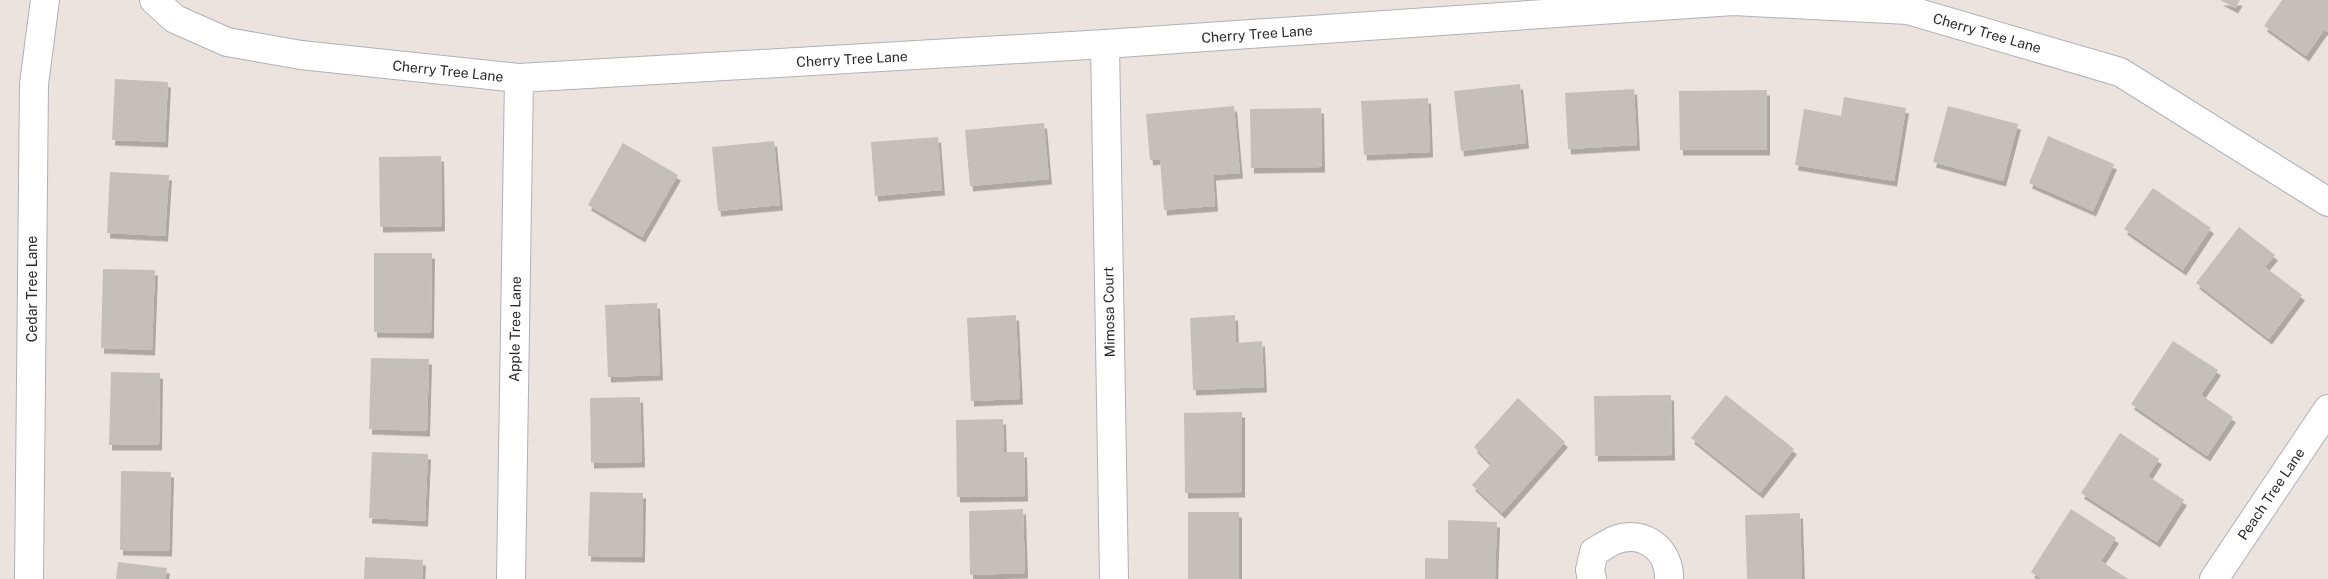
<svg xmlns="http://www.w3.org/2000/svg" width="2328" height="579" font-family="'Public Sans',sans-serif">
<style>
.building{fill:#c4bfb9;filter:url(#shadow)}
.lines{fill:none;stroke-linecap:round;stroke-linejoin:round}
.minor-casing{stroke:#aeb1ba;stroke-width:30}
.minor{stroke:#fff;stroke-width:28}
.labels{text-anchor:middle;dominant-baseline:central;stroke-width:4.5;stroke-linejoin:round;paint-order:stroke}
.street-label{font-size:14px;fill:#2a2a2a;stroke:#fff}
</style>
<defs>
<filter id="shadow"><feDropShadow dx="3" dy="5.5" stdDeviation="0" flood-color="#0004"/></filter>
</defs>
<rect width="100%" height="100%" fill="#ebe4de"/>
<g class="building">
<path d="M2220,0H2240L2235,8Z"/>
<path d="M2282,0H2328V32L2324,30L2306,56L2264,26Z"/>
<path d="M115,79L168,82L165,142L112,140Z"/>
<path d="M1520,84L1526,143L1461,151L1454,91Z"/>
<path d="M1634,89L1637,145L1568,149L1565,93Z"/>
<path d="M1767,90V150H1680L1679,91Z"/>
<path d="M1844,97L1906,108L1894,181L1795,165L1804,109L1841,116Z"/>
<path d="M1428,98L1430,152L1364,155L1361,101Z"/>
<path d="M1234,106L1240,173L1213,175L1215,206L1164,210L1160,159L1150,160L1146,114Z"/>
<path d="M1948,106L2018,124L2003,181L1933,162Z"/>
<path d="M1321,108L1322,167L1251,168L1250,109Z"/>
<path d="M1044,123L1049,179L970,186L965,130Z"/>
<path d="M2048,136L2114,164L2093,211L2029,183Z"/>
<path d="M938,137L942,190L875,196L871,142Z"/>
<path d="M774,141L780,205L718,211L712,147Z"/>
<path d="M623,143L678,175L642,237L588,205Z"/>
<path d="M441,156L442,226L380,227L379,157Z"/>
<path d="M110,172L169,175L165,236L107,233Z"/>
<path d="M2153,188L2211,228L2183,270L2124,229Z"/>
<path d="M2239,227L2275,255L2265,267L2302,295L2269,339L2196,283Z"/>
<path d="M374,253H432L431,333L374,332Z"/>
<path d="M103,269L155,270L152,350L101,348Z"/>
<path d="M657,303L660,375L608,377L605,305Z"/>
<path d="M1016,315L1020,399L971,401L967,318Z"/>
<path d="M1235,315L1236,343L1262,341L1264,387L1193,390L1190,318Z"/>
<path d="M2173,341L2218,370L2201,395L2233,417L2207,456L2131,404Z"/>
<path d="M371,358L429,359L427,431L369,429Z"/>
<path d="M111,372L160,373L159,445H109Z"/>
<path d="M1671,395L1672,455L1595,456L1594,396Z"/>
<path d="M1726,395L1794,449L1760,493L1691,438Z"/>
<path d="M640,397L642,462L591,463L590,398Z"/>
<path d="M1518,398L1565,442L1502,513L1472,485L1491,464L1474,447Z"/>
<path d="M1242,412V492L1185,493L1184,413Z"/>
<path d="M1003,419L1004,452H1024L1025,496L957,497L956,420Z"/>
<path d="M2120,433L2159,459L2148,476L2184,500L2157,542L2081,493Z"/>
<path d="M372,452L428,454L425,521L369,518Z"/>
<path d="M121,471L171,472L169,551L120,550Z"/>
<path d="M590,492L643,493L642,557L588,556Z"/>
<path d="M1023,509L1025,573L970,575L969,511Z"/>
<path d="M2071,509L2116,538L2101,561L2128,579H2042L2031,572Z"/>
<rect x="1188" y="512" width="51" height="67"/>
<path d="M1800,513L1802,579H1747L1745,515Z"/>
<path d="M1448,520L1497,522L1495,579H1425V558L1448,559Z"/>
<path d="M365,557L423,560L422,579H364Z"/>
<path d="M118,562L167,568L165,579H116Z"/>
</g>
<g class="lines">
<defs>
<g id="minor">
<path d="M154,0L175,19L227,42L301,55L519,78L1105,44L1733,1L1908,10L2120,72L2328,202"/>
<path d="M1105,44L1114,579"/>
<path d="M29,579L34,84L45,0"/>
<path d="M511,579L519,78"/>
<path d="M1592,579L1590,570L1594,552C1601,548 1608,543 1615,540C1644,529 1670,550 1669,579"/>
<path d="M2214,579L2328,409"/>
</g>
</defs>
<use href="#minor" class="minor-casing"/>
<use href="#minor" class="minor"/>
</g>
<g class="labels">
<g class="street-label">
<text transform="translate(1987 33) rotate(16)">Cherry Tree Lane</text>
<text transform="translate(1257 34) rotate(-4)">Cherry Tree Lane</text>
<text transform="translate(852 59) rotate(-3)">Cherry Tree Lane</text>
<text transform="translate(448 71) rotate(6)">Cherry Tree Lane</text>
<text transform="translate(32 289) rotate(-90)">Cedar Tree Lane</text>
<text transform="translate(1109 312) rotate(-91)">Mimosa Court</text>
<text transform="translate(515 329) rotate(-89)">Apple Tree Lane</text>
<text transform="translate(2271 494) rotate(-56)">Peach Tree Lane</text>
</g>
</g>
</svg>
